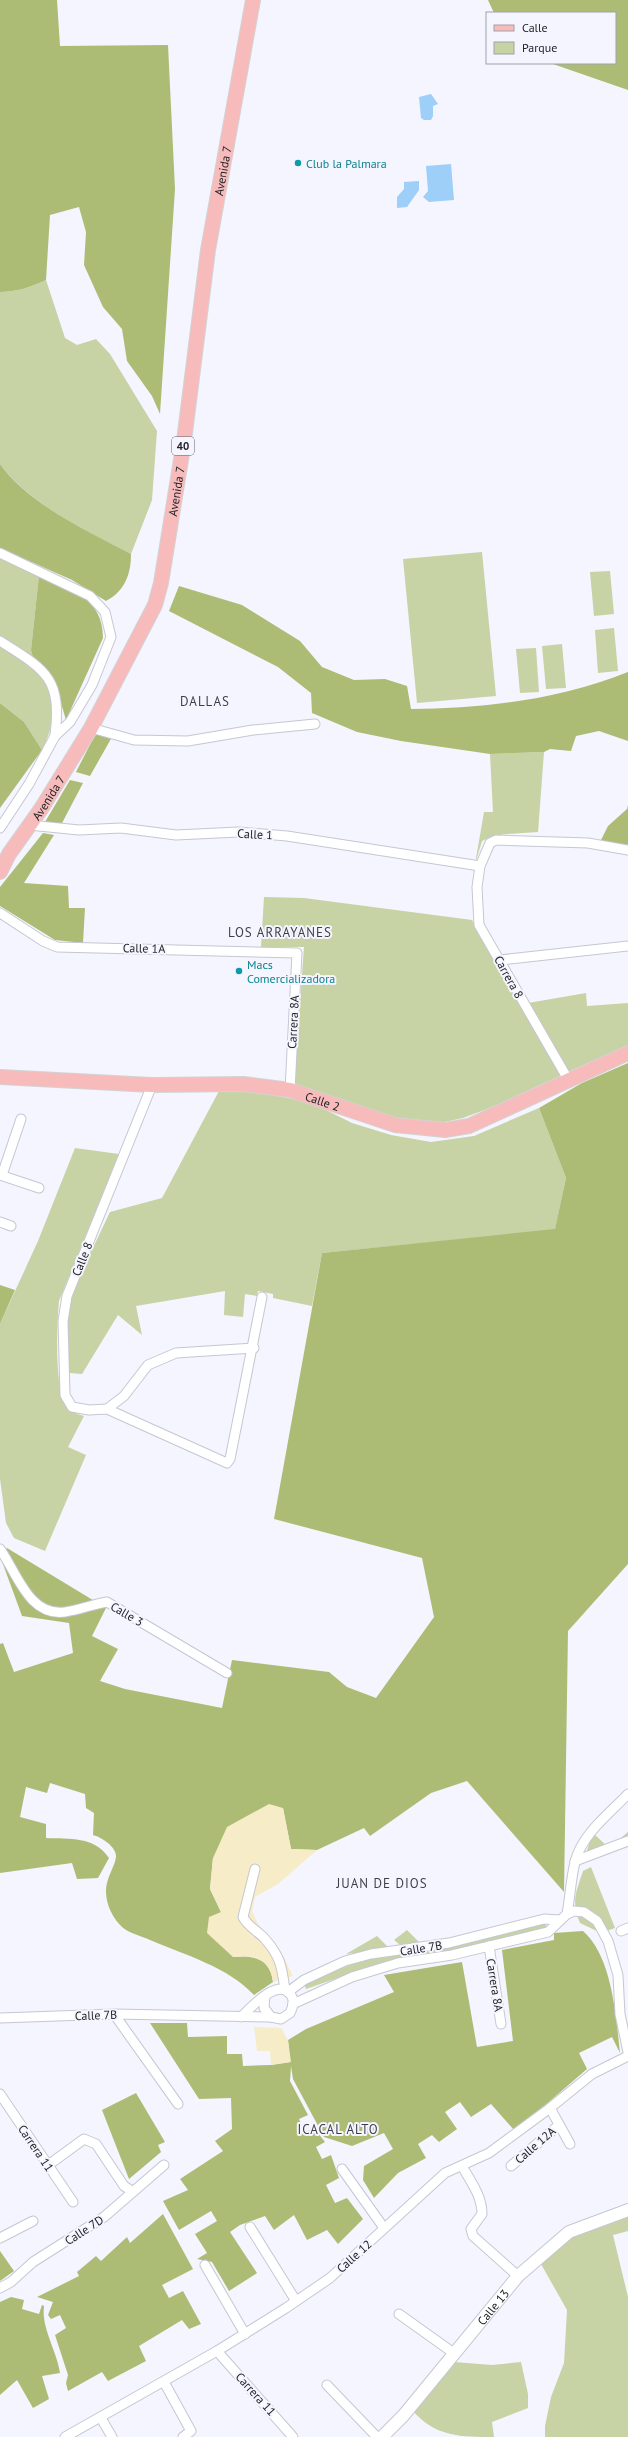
<svg xmlns="http://www.w3.org/2000/svg" width="628" height="2437" font-family="'PT Sans',sans-serif">
<style>
.green{fill:#c7d2a5}
.forest{fill:#acbc74}
.sand{fill:#f6ecc7}
.water{fill:#9dcff8}
.lines{fill:none;stroke-linecap:round;stroke-linejoin:round}
.street-casing{stroke:#c5c7d2;stroke-width:11}
.secondary-casing{stroke:#c5c7d2;stroke-width:14}
.primary-casing{stroke:#d3d3d4;stroke-width:16}
.street{stroke:#fff;stroke-width:9}
.secondary{stroke:#fff;stroke-width:12}
.primary{stroke:#f7bbbc;stroke-width:14}
.culture-dot{fill:#0f9aa8;stroke:#f4f5fe;stroke-width:1.5}
.labels{text-anchor:middle;dominant-baseline:central;stroke-width:4;stroke-linejoin:round;paint-order:stroke}
.shield{fill:#f4f5fe;stroke:#616268;stroke-width:1}
.shield-label{font-size:11px;font-weight:bold;fill:#222327}
.culture-label{font-size:12px;fill:#0d838f;stroke:#f4f5fe;text-anchor:start}
.street-label{font-size:12px;fill:#222327;stroke:#f4f5fe}
.neighbourhood-label{font-size:13px;letter-spacing:1px;fill:#3d3e47;stroke:#f4f5fe}
</style>
<rect width="100%" height="100%" fill="#f4f5fe"/>
<g class="green">
<path d="M46,280L65,338L77,345L96,339L110,354L157,431L152,500L131,554C88,532 28,503 0,464V292C17,292 31,287 46,280Z"/>
<path d="M482,552L496,696L417,703L403,559Z"/>
<path d="M0,557L39,575L31,650L33,658L0,637Z"/>
<path d="M610,571L614,614L594,616L590,572Z"/>
<path d="M614,628L618,671L598,673L595,630Z"/>
<path d="M0,644C27,664 53,674 52,711C52,727 49,736 42,750L24,722L0,703Z"/>
<path d="M562,644L566,688L546,689L542,646Z"/>
<path d="M536,648L539,692L520,693L516,649Z"/>
<path d="M544,752L538,832C519,834 500,832 482,841L475,864L484,812H493L490,754Z"/>
<path d="M264,897L304,898L472,920L561,1075L533,1092L463,1118L440,1123L395,1120L294,1087L304,947H261Z"/>
<path d="M586,993L587,1006L628,1003V1046L568,1072L528,1003Z"/>
<path d="M245,1090L310,1102L352,1123L391,1135L431,1142L474,1136L539,1108L566,1178L555,1230L322,1253L312,1306L273,1298V1294L258,1291L257,1296L245,1294L243,1317L224,1315L225,1291L136,1306L142,1335L118,1315L82,1374L69,1373L66,1318L71,1294L110,1212L162,1198L219,1091Z"/>
<path d="M75,1148L119,1154L59,1301C57,1322 53,1398 70,1410C74,1413 80,1415 84,1416L68,1447L86,1455L45,1551L14,1538L6,1523L0,1479V1324L38,1241Z"/>
<path d="M628,1832V1842L584,1860L590,1841L594,1834L609,1848Z"/>
<path d="M591,1867L615,1928L601,1933L580,1923C571,1900 576,1893 583,1871Z"/>
<path d="M545,1921L547,1930L352,1973L306,1989L304,1983L365,1959Z"/>
<path d="M407,1930L420,1943L400,1945L394,1940Z"/>
<path d="M377,1936L390,1949L346,1954Z"/>
<path d="M628,2217V2231L613,2235L628,2297V2437H545V2426L551,2397L564,2363L567,2310L541,2264L569,2238Z"/>
<path d="M454,2362L492,2365L521,2362L528,2394V2408L492,2422L494,2437C462,2437 435,2437 413,2411Z"/>
</g>
<g class="forest">
<path d="M0,0H57L60,46L168,45L175,189L160,414L152,396L127,361L122,329L103,307L84,265L86,232L79,207L50,215L46,280C31,287 17,292 0,292Z"/>
<path d="M488,0H628V90L550,63H615V13H494Z"/>
<path d="M0,464C27,503 89,532 131,554C131,574 125,591 106,601L72,580L0,548Z"/>
<path d="M39,575C70,590 103,597 103,638L66,720L58,693L33,658L31,650Z"/>
<path d="M179,586L242,605L300,641L322,667L354,680L385,679L407,686L411,709C484,708 559,700 628,672V741L599,731L576,736L571,751L550,749L544,752L490,754L401,741L357,732L312,713L311,693L278,667L169,611Z"/>
<path d="M0,703L24,722L42,750L0,808Z"/>
<path d="M98,729L112,737L90,776L76,772Z"/>
<path d="M70,780L83,783L61,825L45,822Z"/>
<path d="M628,805V845L600,842L608,826L627,809Z"/>
<path d="M43,833L54,835L24,883L68,886L69,908H85L83,943L55,940L0,906V887Z"/>
<path d="M628,1063V1564L568,1631L564,1892L467,1781L431,1793L370,1836L364,1828L317,1850L291,1849L283,1808L213,1858L210,1889L221,1912L233,1957C254,1955 270,1958 273,1982L254,1995C228,1967 185,1955 150,1940C142,1936 128,1933 122,1927C111,1917 103,1898 107,1883C109,1874 115,1865 116,1857C117,1847 101,1837 93,1835L94,1813L86,1808L85,1794L50,1783L47,1793L26,1787L20,1817L46,1824V1838C70,1839 94,1836 109,1858L98,1878L77,1879L72,1863L0,1873V1644L3,1643L14,1672L73,1653L69,1623L22,1616L0,1556L7,1548L106,1608L92,1636L118,1649L100,1681L125,1689L222,1708L232,1660L329,1672L347,1687L376,1698L434,1617L422,1558L274,1519L322,1253L555,1229L566,1178L539,1108L582,1083Z"/>
<path d="M0,1285L15,1290L0,1324Z"/>
<path d="M583,1931C612,1956 616,2016 620,2053L612,2037L579,2053L587,2069L515,2131L491,2104L471,2117L460,2102L445,2112L457,2129L439,2142L432,2135L418,2144L426,2158L398,2173L374,2198L363,2180L364,2166L393,2149L384,2133L352,2146L324,2137L293,2079L291,2066L290,2081L308,2115L299,2119L305,2132L314,2128L325,2142L316,2147L322,2159L331,2155L339,2178L326,2185L335,2203L347,2198L363,2219L338,2244L327,2230L307,2240L294,2215L274,2230L265,2216L240,2225L230,2232L257,2273L229,2291L212,2262L197,2259L207,2253L195,2234L217,2221L211,2211L179,2230L163,2201L188,2190L180,2179L223,2151L215,2141L232,2129L231,2098L199,2099L150,2023H187L188,2037L227,2036V2054H242L243,2066L271,2065L290,2062L288,2040L306,2029L394,1992L384,1975L462,1962L477,2047L513,2041L502,1950L554,1940V1933Z"/>
<path d="M136,2093L165,2142L158,2145L161,2152L129,2179L102,2110Z"/>
<path d="M163,2214L193,2269L162,2285L169,2298L183,2291L201,2324L189,2329L182,2320L139,2346L146,2361L108,2381L102,2372L68,2391L66,2383L68,2375L55,2335L66,2328L60,2315L51,2319L48,2315L53,2302L37,2297L79,2276L77,2272L96,2256L101,2261L127,2237L130,2243Z"/>
<path d="M0,2251L14,2271L0,2281Z"/>
<path d="M11,2297L24,2300L22,2309L39,2314L42,2305L44,2306C41,2328 57,2351 60,2373L42,2376L49,2399L33,2408L17,2380L0,2395V2302Z"/>
</g>
<g class="sand">
<path d="M269,1804L283,1808L291,1849L317,1850L278,1884L255,1897L252,1911L258,1924L280,1950L293,1976L273,1982C270,1958 254,1955 233,1957L207,1933L209,1917L221,1912L210,1889L213,1858L227,1827Z"/>
<path d="M254,2027L281,2028L288,2040L291,2062L271,2065L270,2051H257Z"/>
</g>
<g class="water">
<path d="M431,94L438,104L433,106V116L431,120H424L421,118L419,97Z"/>
<path d="M451,164L454,200L429,202L423,197L428,191L426,166Z"/>
<path d="M419,181V190L407,207L397,208V197L404,189V182Z"/>
</g>
<g class="lines">
<defs>
<g id="street">
<path d="M0,553L90,596L105,612L111,637L92,685L70,722L55,736L29,784L0,828"/>
<path d="M0,641C46,670 62,678 55,736"/>
<path d="M91,728L134,740L188,741L253,730L315,724"/>
<path d="M29,825L79,830L121,828L176,835L239,832L287,836L480,866"/>
<path d="M0,913L43,941L57,947L297,953L290,1090"/>
<path d="M500,960L628,946"/>
<path d="M569,1081L479,925L477,887L480,866L490,843L496,840L588,843L628,850"/>
<path d="M152,1085L67,1296L63,1321L65,1395L72,1407L89,1410L107,1409L227,1463L230,1459L262,1297"/>
<path d="M0,1175L39,1188"/>
<path d="M2,1175L21,1119"/>
<path d="M0,1222L11,1226"/>
<path d="M107,1409L124,1396L148,1365L176,1353L254,1348"/>
<path d="M0,1549C17,1573 29,1617 65,1612C80,1610 93,1604 107,1602L227,1673"/>
<path d="M575,1861L628,1841"/>
<path d="M255,1869L243,1917C248,1927 258,1931 265,1939C281,1957 282,1968 285,1990"/>
<path d="M567,1914C570,1897 571,1879 575,1862C582,1834 609,1814 628,1794"/>
<path d="M621,1931L628,1928"/>
<path d="M489,1946L501,2024"/>
<path d="M288,1992L304,1980L345,1961L371,1954L449,1943L544,1919L560,1920"/>
<path d="M293,2004L352,1977L398,1963L452,1955L548,1932L567,1914L574,1911L584,1912L597,1921L608,1941L618,1975L620,2014L628,2052"/>
<path d="M114,2014L178,2104"/>
<path d="M241,2017C251,2008 278,1976 291,1995C295,2001 293,2007 290,2013L281,2019L271,2017L264,2008L265,1996"/>
<path d="M0,2018L114,2014L271,2017"/>
<path d="M0,2094L73,2202"/>
<path d="M550,2108L570,2144"/>
<path d="M47,2166L84,2139L96,2144L124,2186L132,2191"/>
<path d="M462,2166C471,2182 482,2196 482,2214L471,2229L473,2236L518,2276"/>
<path d="M511,2166L559,2125"/>
<path d="M342,2169L384,2228"/>
<path d="M250,2227L296,2301"/>
<path d="M0,2238L33,2221"/>
<path d="M205,2265L245,2334"/>
<path d="M0,2288L11,2282L33,2262L104,2217L164,2165"/>
<path d="M399,2314L455,2354"/>
<path d="M217,2351L293,2437"/>
<path d="M164,2382L191,2431L183,2437"/>
<path d="M327,2385L377,2437"/>
<path d="M101,2418L112,2437"/>
<path d="M65,2437L217,2351L286,2308L330,2278L445,2173L489,2153L550,2108L592,2074L628,2056"/>
</g>
<g id="secondary">
<path id="s1" d="M382,2437L403,2416L518,2276L569,2232L628,2210"/>
</g>
<g id="primary">
<path id="s2" d="M0,872L9,854L41,809L91,728L155,605L161,583L184,441L208,250L253,0"/>
<path id="s3" d="M0,1077L152,1085L243,1084L290,1090L395,1125L445,1130L469,1126L628,1053"/>
</g>
</defs>
<use href="#street" class="street-casing"/>
<use href="#secondary" class="secondary-casing"/>
<use href="#primary" class="primary-casing"/>
<use href="#street" class="street"/>
<use href="#secondary" class="secondary"/>
<use href="#primary" class="primary"/>
</g>
<g class="culture-dot">
<circle cx="298" cy="163" r="4"/>
<circle cx="239" cy="971" r="4"/>
</g>
<g class="labels">
<rect class="shield" x="172" y="437" width="22" height="18" rx="3"/>
<g class="shield-label">
<text x="183" y="446">40</text>
</g>
<g class="culture-label">
<text x="306" y="163">Club la Palmara</text>
<text x="247" y="964">Macs<tspan x="247" dy="14">Comercializadora</tspan></text>
</g>
<g class="street-label">
<text stroke="none"><textPath href="#s2" startOffset="749">Avenida 7</textPath></text>
<text stroke="none"><textPath href="#s2" startOffset="425">Avenida 7</textPath></text>
<text stroke="none"><textPath href="#s2" startOffset="89">Avenida 7</textPath></text>
<text transform="translate(255 834) rotate(3)">Calle 1</text>
<text transform="translate(144 948) rotate(1)">Calle 1A</text>
<text transform="translate(509 977) rotate(61)">Carrera 8</text>
<text transform="translate(293 1022) rotate(-87)">Carrera 8A</text>
<text stroke="none"><textPath href="#s3" startOffset="325">Calle 2</textPath></text>
<text transform="translate(82 1259) rotate(-68)">Calle 8</text>
<text transform="translate(127 1614) rotate(30)">Calle 3</text>
<text transform="translate(421 1948) rotate(-9)">Calle 7B</text>
<text transform="translate(495 1985) rotate(81)">Carrera 8A</text>
<text transform="translate(96 2015) rotate(-2)">Calle 7B</text>
<text transform="translate(535 2145) rotate(-41)">Calle 12A</text>
<text transform="translate(36 2148) rotate(56)">Carrera 11</text>
<text transform="translate(84 2230) rotate(-33)">Calle 7D</text>
<text transform="translate(354 2256) rotate(-42)">Calle 12</text>
<text stroke="none"><textPath href="#s1" startOffset="171">Calle 13</textPath></text>
<text transform="translate(256 2394) rotate(48)">Carrera 11</text>
</g>
<g class="neighbourhood-label">
<text x="205" y="701">DALLAS</text>
<text x="280" y="932">LOS ARRAYANES</text>
<text x="382" y="1883">JUAN DE DIOS</text>
<text x="338" y="2129">ICACAL ALTO</text>
</g>
</g>
<rect x="486" y="12" width="130" height="52" fill="#f4f5fe" stroke="#a0a1a8"/>
<rect x="494" y="25" width="20" height="6" fill="#f7bbbc" stroke="#a0a1a8"/>
<text x="522" y="32" font-size="12" fill="#222327">Calle</text>
<rect x="494" y="42" width="20" height="12" fill="#c7d2a5" stroke="#a0a1a8"/>
<text x="522" y="52" font-size="12" fill="#222327">Parque</text>
</svg>
